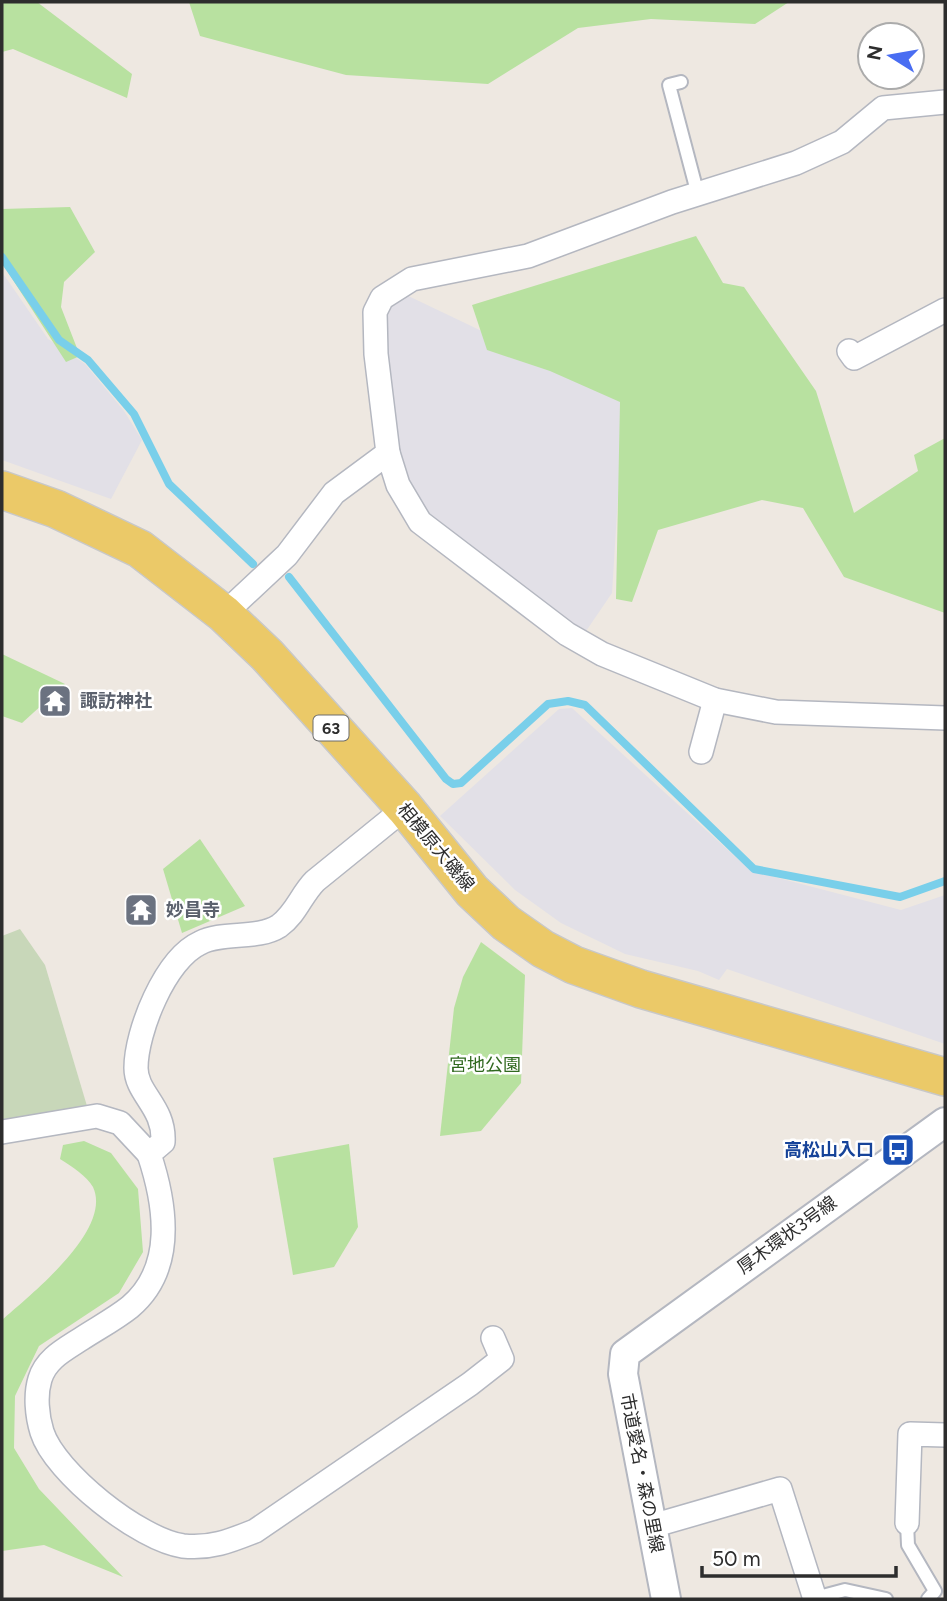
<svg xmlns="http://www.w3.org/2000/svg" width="947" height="1601" font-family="Figtree,'Noto Sans JP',sans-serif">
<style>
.industrial{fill:#e2e0e7}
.green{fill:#b8e1a0}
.cemetery{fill:#c8d7b9}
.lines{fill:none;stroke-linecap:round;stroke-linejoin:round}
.stream{stroke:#79cfea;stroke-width:8}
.service-casing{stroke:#b4b7c0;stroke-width:16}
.minor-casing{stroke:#b4b7c0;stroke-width:26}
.tertiary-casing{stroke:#b4b7c0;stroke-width:32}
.primary-casing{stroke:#c8c8c8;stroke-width:40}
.service{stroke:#fff;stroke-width:12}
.minor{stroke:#fff;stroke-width:23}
.tertiary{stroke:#fff;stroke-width:28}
.primary{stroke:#ebc968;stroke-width:37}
.labels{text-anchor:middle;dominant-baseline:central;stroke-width:5;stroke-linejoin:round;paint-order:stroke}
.shield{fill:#fff;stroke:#6c6c6c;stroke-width:2}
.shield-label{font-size:16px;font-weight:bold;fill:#2d2d2d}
.worship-label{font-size:18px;font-weight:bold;fill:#5b616d;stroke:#fff;text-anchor:start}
.street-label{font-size:18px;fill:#2d2d2d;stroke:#fff}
.park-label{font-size:18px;fill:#30691f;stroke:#fff}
.transit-label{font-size:18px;font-weight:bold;fill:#164399;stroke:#fff;text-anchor:end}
</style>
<rect width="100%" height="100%" fill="#eee8e1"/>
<g class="industrial">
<path d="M2,272L48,339L85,364L124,411L142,440L111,499L2,460Z"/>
<path d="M400,292L624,399L612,593L582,637L435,526L396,460L382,353L384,303Z"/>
<path d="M572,708L751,871L901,910L945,895V1044L727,969L719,980L698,971L625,954L561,923L515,890L440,816L559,709Z"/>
</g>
<g class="green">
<path d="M2,2H37L132,74L127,98L13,49L2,52Z"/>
<path d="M189,2H789L755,24L651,19L578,28L488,84L346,75L200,36Z"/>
<path d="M70,207L95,252L64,282L61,307L80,356L66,362L2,263V209Z"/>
<path d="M696,236L723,283L744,287L816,391L854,513L918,471L914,455L945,438V613L844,577L803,508L762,500L658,530L632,602L616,599L620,402L550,371L487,350L472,305Z"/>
<path d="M2,654L65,684L22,723L2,716Z"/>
<path d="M200,839L245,906L182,933L163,869Z"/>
<path d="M481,942L525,975L521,1083L481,1131L440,1136L454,1008L463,977Z"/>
<path d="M84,1141L111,1153L138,1189L143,1252L119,1293L39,1346L15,1396L14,1448L39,1489L123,1577L44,1545L2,1551V1320C30,1295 113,1230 93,1187C87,1176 71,1166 60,1159L63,1145Z"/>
<path d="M349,1144L358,1227L334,1267L293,1275L273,1158Z"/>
</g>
<path class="cemetery" d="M20,929L45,965L87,1106L2,1120V936Z"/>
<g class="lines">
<g class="stream">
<path d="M2,257L59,340L88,360L134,414L169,484L253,564"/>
<path d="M289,577L446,779L453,784L461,783L548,704L568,701L585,705L754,869L900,897L945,881"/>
</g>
<defs>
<g id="service">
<path d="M681,82L669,85L698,195"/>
<path d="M907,1523L908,1545L935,1591L928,1599"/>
<path d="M815,1598L845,1590L886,1599"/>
</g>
<g id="minor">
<path d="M849,351L854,358L945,310"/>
<path d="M388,453L398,485L420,522L567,634L602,654L715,700L776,712L945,718"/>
<path d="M224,614L287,555L334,493L388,453L376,354L375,312L382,298L412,279L528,256L672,202L796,163L842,142L883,108L945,102"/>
<path d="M701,752L715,700"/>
<path d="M405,808L315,881C301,895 296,914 279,926C257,940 223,931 200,943C165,959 136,1032 136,1068C136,1094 165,1107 163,1142L149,1154C166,1205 176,1268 130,1307C115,1319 96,1329 81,1339C64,1350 46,1359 40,1379C35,1395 37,1416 42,1432C55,1473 140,1540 183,1546C210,1549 230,1541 255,1531L470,1384L502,1359L493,1338"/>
<path d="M2,1132L97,1116L120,1123L149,1154"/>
<path d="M907,1523L910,1434L945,1435"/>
<path d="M652,1526L780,1489L815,1599"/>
</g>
<path id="tertiary" d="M666,1599L623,1374L625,1354L945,1122"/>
<path id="primary" d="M2,490L56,509L140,549L224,614L267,655L405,808L472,891L506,923L543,949L574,965L641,989L945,1077"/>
</defs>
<use href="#service" class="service-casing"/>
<use href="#minor" class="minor-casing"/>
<use href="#tertiary" class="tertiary-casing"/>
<use href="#primary" class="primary-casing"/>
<use href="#service" class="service"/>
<use href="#minor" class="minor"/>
<use href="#tertiary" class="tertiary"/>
<use href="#primary" class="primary"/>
</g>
<defs>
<symbol id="temple-square" viewBox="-11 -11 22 22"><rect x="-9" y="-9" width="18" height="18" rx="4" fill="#6b7280" stroke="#fff"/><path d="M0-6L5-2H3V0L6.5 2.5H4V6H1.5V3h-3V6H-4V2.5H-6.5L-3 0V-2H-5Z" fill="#fff"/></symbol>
<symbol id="bus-square" viewBox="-11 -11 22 22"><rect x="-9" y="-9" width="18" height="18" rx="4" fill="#1a4fb4" stroke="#fff"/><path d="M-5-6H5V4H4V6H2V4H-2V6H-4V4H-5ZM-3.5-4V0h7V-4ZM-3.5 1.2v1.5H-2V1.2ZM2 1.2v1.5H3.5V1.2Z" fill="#fff"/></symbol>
</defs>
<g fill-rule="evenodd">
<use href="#temple-square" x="36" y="682" width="38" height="38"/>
<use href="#temple-square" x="122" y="891" width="38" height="38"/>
<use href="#bus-square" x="879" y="1131" width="38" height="38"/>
</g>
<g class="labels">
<rect class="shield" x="313.5" y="715.5" width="35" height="25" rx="5"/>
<g class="shield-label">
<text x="331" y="728">63</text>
</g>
<g class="worship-label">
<text x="80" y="701">諏訪神社</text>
<text x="166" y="910">妙昌寺</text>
</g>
<g class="street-label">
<text transform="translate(436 847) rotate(50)">相模原大磯線</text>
<text transform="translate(787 1235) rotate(-36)">厚木環状3号線</text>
<text transform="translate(642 1473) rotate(79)">市道愛名・森の里線</text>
</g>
<g class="park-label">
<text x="485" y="1065">宮地公園</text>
</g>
<g class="transit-label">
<text x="874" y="1150">高松山入口</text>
</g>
</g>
<rect width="947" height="1601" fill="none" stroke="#2d2d2d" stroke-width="7"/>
<g transform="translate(891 56) rotate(281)"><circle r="33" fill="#ffffff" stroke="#ababab" stroke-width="2"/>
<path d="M0-5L12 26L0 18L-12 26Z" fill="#496df2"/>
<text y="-10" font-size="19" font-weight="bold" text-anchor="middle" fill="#2d2d2d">N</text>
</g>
<path d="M702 1566v10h194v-10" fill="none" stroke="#2d2d2d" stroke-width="3.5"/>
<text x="712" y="1566" font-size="21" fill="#2d2d2d" stroke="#ffffff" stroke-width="5" paint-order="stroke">50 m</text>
</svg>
